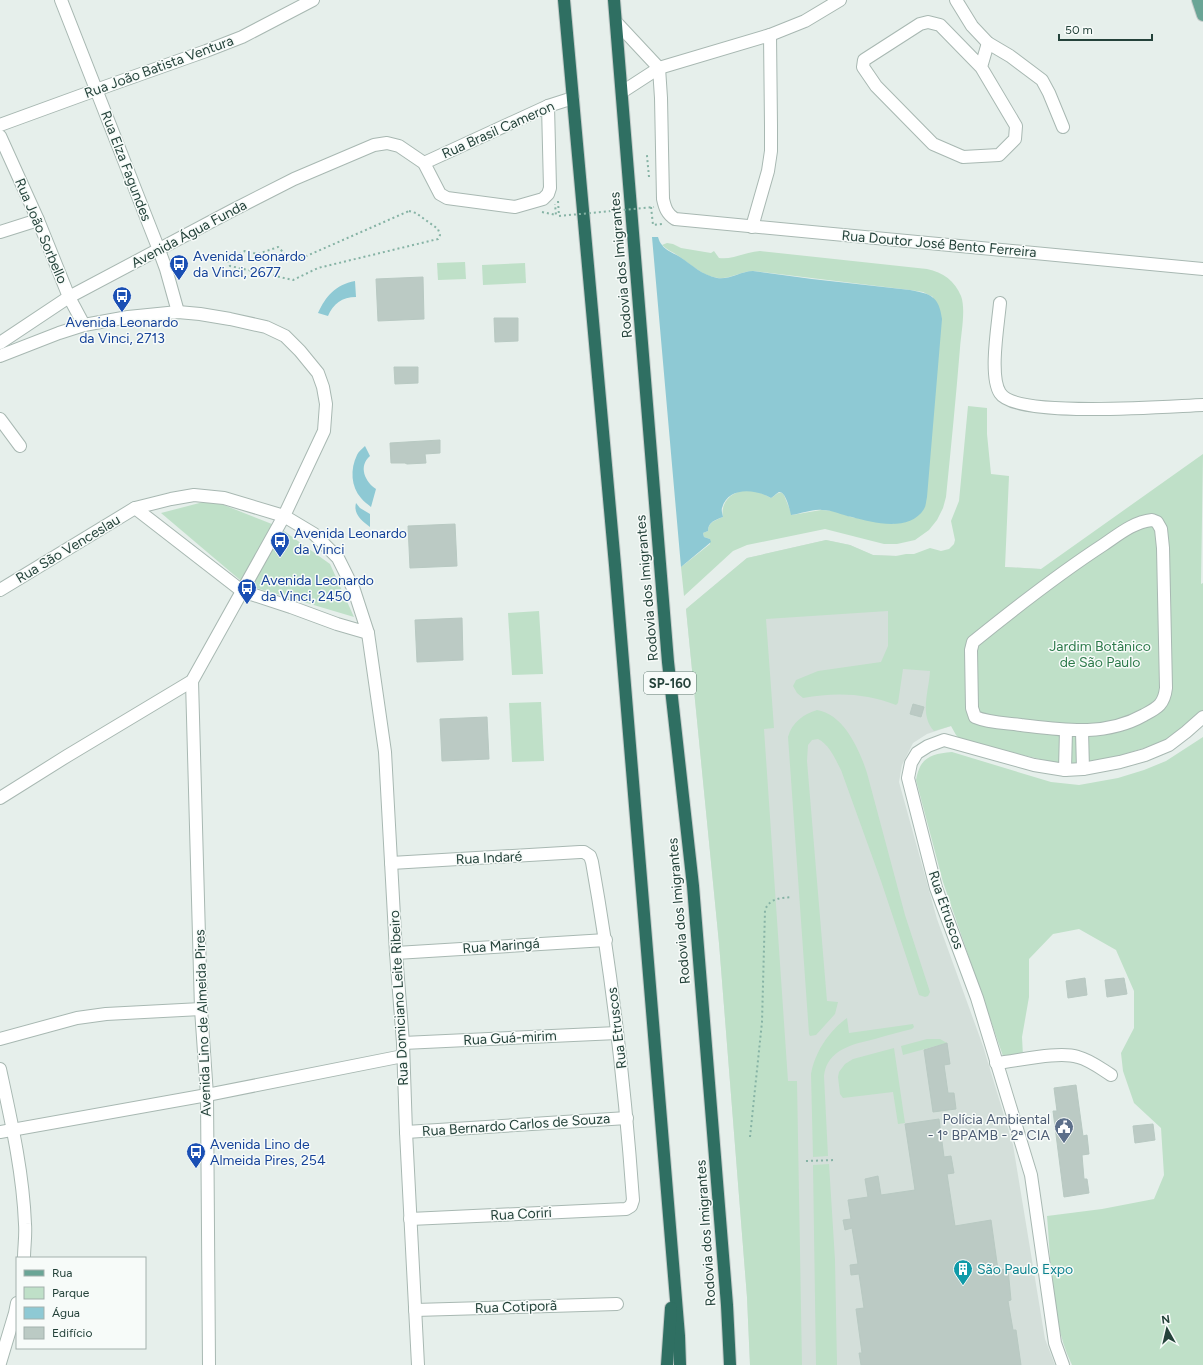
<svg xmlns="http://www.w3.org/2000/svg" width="1203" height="1365" font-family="Figtree,sans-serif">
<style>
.built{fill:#d4dfda}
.green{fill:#bfe0c8}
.water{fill:#8ec9d4}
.building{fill:#bbcac4;stroke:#b8c9c2}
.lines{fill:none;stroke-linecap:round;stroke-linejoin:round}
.minor-casing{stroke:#a8b8b2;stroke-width:14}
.major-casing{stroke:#c2cac8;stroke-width:14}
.highway-casing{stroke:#c2cac8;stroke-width:14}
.path{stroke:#86b3a5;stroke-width:2;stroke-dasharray:2 3;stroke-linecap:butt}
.minor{stroke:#fff;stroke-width:12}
.major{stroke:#6aa596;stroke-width:12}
.highway{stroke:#2f6f62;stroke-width:12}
.path-bridge{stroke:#86b3a5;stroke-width:2;stroke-dasharray:2 3;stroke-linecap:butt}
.labels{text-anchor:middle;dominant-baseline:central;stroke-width:3;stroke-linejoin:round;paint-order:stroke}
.shield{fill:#f7fbf9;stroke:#637a73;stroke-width:1}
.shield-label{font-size:13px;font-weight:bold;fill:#24423a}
.street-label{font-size:14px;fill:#24423a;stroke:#f7fbf9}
.transit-label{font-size:14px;fill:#164399;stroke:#f7fbf9;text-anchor:start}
.park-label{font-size:14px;fill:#2d7a4b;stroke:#f7fbf9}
.service-label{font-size:14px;fill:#4e5e75;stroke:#f7fbf9;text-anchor:end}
.culture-label{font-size:14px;fill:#0d838f;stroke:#f7fbf9;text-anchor:start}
</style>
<rect width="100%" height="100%" fill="#e6efeb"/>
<path class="built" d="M826,540L850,545L873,555L952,558L1005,567L1041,569L951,726L927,734L913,743L902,765L899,782L937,919L983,1046L1013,1145L1045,1339L1055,1365H750L747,1297L719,943L686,609L747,558Z"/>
<g class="green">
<path d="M667,243L673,244L681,248L711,253L714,251L719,258C732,260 745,252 760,251L927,269C943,272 955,281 961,296C966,309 961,334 960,348C956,397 951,447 946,497L943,508L937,520L929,530L915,540L897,544H884L825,529L747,545L733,551L684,596L681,567L710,544V539L704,537L703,533L708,531C708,522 716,520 723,517C720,502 732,491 747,490C755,490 764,494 771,498C776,496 779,489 784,495L792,515L821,510L836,511L851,517L894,524L933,297L923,292L910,290L753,271C743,271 734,277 723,278C706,279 693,266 680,257C673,252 667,250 662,245Z"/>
<path d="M465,262L466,279L438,280L437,263Z"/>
<path d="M525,263L526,283L483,285L482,265Z"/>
<path d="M968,406L987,408V434L991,474L1009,476L1005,567L1041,569L1203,454L1201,584L1203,583V713L1167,741L1089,765L1057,763L962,741L956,735L951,726L934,731C919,715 929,691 930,671L903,669L898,703L896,705C866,693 835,692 803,698L797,693L793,686L796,680L818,671L881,662L888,646V611L766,619L774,728L764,729L788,1081H797L802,1365H750L747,1297L719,943L686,609L747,558L826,540L850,545L873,555L896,556L906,554H914L930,548L941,551L949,549L954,544L955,540L951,521L959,501Z"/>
<path d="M211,500L277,526L330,564L354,617L246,585L161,513Z"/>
<path d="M539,611L543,674L512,675L508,613Z"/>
<path d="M541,702L544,761L512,762L509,703Z"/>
<path d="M817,710C844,714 860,751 867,773L905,915L930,992L928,996L925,997L919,995L881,881L841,770C835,759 830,745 818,739L812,740L808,745L807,761L827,1001L838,1002L835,1014L816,1035L810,1036L809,1034L788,737C792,722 804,714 817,710Z"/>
<path d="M1203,737V1365H1072C1051,1323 1051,1262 1047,1216L1102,1209L1154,1199L1164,1175L1161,1128L1134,1103L1123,1071L1121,1053L1134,1028V991L1116,950L1079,929L1053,934L1029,959V997L1022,1037L1023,1056L1004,1059L943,882L916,780C920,757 931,754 952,752L1051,782L1079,785L1118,778L1144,770L1166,761Z"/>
<path d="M847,1018L849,1033L913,1024L914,1027L912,1029C900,1032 887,1035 875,1039C854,1044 827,1049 824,1076L828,1156L813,1157L811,1074C815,1052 829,1031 847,1018Z"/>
<path d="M927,1039H940L947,1043L903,1055L901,1046Z"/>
<path d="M894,1048L905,1123L898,1124L893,1092L843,1098L840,1094L838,1077L839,1072L845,1064L853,1059Z"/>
<path d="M829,1164L835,1260L837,1365H816L813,1165Z"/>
</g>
<g class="water">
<path d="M652,237H658C659,240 660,243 662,245C666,251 674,253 680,257C692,265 702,275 717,278C730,280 741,271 753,271L812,279L910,290C931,294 939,296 942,319L927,497C926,501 926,506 924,509C910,532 873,523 852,517C841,515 833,510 822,510C812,509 801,514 791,515C790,511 786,491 779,492C777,493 773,497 771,498C756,489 728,486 722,508C721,511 723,515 723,517C715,520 708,522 708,531L703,533L704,537L710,539L711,542L681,567Z"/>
<path d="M355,281L356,297C342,297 333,304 328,316L318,313C326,296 335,285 355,281Z"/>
<path d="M365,446L370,456C358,466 365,482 376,489L371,507C368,504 364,502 361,498C351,487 350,469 357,455C358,452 362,449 365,446Z"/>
<path d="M356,503L360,508L370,514V527C362,521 353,514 356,503Z"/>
</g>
<g class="building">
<path d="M423,277L424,319L378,321L376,279Z"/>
<path d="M494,318H518V341L495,342Z"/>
<path d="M394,367H418V383L395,384Z"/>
<path d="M440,440V453L425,454L426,463L407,464L405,463H391L390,443Z"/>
<path d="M455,524L457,566L410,568L408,526Z"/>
<path d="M462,618L463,660L417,662L415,620Z"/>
<path d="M913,704L924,707L921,717L910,714Z"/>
<path d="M487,717L489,759L442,761L440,719Z"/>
<path d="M1085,978L1087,995L1068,998L1066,981Z"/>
<path d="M1124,978L1127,994L1107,997L1105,980Z"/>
<path d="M947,1043L950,1064L944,1065L948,1093H954L956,1109L933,1112L924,1050Z"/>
<path d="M1076,1085L1083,1136L1087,1135L1089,1154L1082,1155L1084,1179H1087L1089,1193L1064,1197L1053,1111H1057L1054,1088Z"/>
<path d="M939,1119L944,1157L951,1156L954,1173L947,1174L955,1226L991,1220L998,1270L1008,1269L1011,1300L1008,1301L1013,1330H1016L1021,1365H861L859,1353H862L856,1309L864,1308L859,1274L851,1275L850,1265L858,1264L852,1228L845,1230L843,1220L851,1219L848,1200L868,1197L865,1179L878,1176L881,1195L915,1190L905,1124Z"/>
<path d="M1153,1124L1155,1140L1135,1143L1133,1126Z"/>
</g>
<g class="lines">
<defs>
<g id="minor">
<path d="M61,0L159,250L166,269L178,312"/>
<path d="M956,0L972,26L988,43L1010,56L1042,80L1049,93L1063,127"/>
<path d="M616,22L659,68L661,98L663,199C665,208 667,214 675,219L1203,269"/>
<path d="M981,67L940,25L928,22L920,24L864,60L863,67L876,86L933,144L963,157L999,155L1015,139L1016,126L981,67L988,43"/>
<path d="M622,92L659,68L770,35L805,21L840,0"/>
<path d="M0,125L96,90L206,51L242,37L313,0"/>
<path d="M0,136L38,220L69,297L84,325"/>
<path d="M424,163L548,106L573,98"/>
<path d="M752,227L768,171L771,151V126L770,35"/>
<path d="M0,232L38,220"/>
<path d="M1000,303C998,325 989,376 1000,393C1016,419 1171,406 1203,405"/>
<path d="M0,343L69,297L233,210L294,179L374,145L387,143L399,146L424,163L440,194L447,198L515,207L543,199L548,194L550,188L548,106"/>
<path d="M0,356L59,333L84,325L128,317L178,312L200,314L230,319L266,327L285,336L300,351L318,373L323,387L326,404L324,431L284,516L192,681L67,756L0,798"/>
<path d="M0,419L20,446"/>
<path d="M194,495L224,498L284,516L314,534L338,558L354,590L368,633L337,624L291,607L242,591L135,508L171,499Z"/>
<path d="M1152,520L1157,522L1161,529L1163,548L1166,688C1164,705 1157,708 1144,715C1105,737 1063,730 1021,725C1007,723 989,723 975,717L972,708L971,650L973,642C1015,608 1057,575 1103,545C1118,535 1133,522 1152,520Z"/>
<path d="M0,590L135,508"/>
<path d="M368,633L385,752L396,953L403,1043L406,1132L418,1365"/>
<path d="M192,681L201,1009L207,1095L209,1365"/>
<path d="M1082,731L1083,769"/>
<path d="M1065,770L1066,730"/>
<path d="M391,863L580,852H584L590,856L592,862C612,974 625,1087 633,1200L631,1206L626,1209L410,1219"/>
<path d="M396,953L606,940"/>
<path d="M0,1039L77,1018L106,1014L201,1009"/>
<path d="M403,1043L617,1033"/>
<path d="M996,1063C1018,1061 1058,1051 1078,1057C1090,1060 1100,1068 1111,1075"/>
<path d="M0,1069C11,1120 23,1172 25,1224C26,1235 24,1247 24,1258"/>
<path d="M0,1132L207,1095L403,1056"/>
<path d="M406,1132L627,1118"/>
<path d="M415,1310L617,1304"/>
<path d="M0,1363L15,1313L17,1303"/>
<path d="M1063,1365L1055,1343L1031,1175L977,998L936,888L908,778L911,763L917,753L928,746L944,740L1034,765L1065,770L1083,769L1120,762L1145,755L1169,745L1186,732L1203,717"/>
</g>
<path id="major" d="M1198,0L1203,15"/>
<g id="highway">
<path d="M564,0L615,565L679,1336L680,1365"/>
<path d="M614,0L668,662L693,886L727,1305L730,1365"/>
<path d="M667,1365L671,1308"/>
</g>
</defs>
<use href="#minor" class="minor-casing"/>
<use href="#major" class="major-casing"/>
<use href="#highway" class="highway-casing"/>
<g class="path">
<path d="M649,177L647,156H650"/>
<path d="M558,201L559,216"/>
<path d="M651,207L653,225L663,224"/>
<path d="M409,211L416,213L438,229L440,235L438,239L318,268L293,280L230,266L228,262L229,259L245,251L258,254L278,247L291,260L295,261Z"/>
<path d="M542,212L556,215L555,204"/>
<path d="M750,1137L762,1022L765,910C770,898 780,898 792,897"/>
<path d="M806,1161L835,1160"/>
</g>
<use href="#minor" class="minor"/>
<use href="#major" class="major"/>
<use href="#highway" class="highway"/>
<path class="path-bridge" d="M559,216L654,207"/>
</g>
<defs>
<symbol id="bus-pin" viewBox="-11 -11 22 30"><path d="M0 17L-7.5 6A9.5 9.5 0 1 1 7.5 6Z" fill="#1a4fb4" stroke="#f7fbf9"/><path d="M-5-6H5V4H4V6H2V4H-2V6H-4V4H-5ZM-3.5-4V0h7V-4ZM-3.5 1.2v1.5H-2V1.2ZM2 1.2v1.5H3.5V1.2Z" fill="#fff"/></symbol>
<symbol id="civic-pin" viewBox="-11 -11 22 30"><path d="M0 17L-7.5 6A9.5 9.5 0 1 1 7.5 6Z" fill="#5c6f8a" stroke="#f7fbf9"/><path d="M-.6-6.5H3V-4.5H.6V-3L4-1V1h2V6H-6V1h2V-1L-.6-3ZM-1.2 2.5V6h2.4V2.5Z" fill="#fff"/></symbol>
<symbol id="building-pin" viewBox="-11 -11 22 30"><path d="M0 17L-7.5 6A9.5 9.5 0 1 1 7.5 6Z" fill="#0f9aa8" stroke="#f7fbf9"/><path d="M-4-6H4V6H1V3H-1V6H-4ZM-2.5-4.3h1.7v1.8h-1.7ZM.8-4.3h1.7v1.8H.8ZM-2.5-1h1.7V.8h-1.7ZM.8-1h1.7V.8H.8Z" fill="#fff"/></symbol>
</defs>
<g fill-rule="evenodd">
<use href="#bus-pin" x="168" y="253" width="22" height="30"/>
<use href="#bus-pin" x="111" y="285" width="22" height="30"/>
<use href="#bus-pin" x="269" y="530" width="22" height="30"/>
<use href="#bus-pin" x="236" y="577" width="22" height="30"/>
<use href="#civic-pin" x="1053" y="1116" width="22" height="30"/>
<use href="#bus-pin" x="185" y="1141" width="22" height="30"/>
<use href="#building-pin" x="952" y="1258" width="22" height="30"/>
</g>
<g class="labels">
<rect class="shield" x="644" y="672" width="52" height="22" rx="3"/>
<g class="shield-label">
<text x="670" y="683">SP-160</text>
</g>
<g class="street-label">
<text transform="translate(159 67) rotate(-20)">Rua João Batista Ventura</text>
<text transform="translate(498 130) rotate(-24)">Rua Brasil Cameron</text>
<text transform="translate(126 166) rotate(69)">Rua Elza Fagundes</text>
<text transform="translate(41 231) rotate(67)">Rua João Sorbello</text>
<text transform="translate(189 234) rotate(-28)">Avenida Água Funda</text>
<text transform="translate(939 244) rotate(5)">Rua Doutor José Bento Ferreira</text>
<text transform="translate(621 265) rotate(-95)">Rodovia dos Imigrantes</text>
<text transform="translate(68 549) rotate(-31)">Rua São Venceslau</text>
<text transform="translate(647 588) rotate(-95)">Rodovia dos Imigrantes</text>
<text transform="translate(489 858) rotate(-3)">Rua Indaré</text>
<text transform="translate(946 910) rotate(71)">Rua Etruscos</text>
<text transform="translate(679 911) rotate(-95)">Rodovia dos Imigrantes</text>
<text transform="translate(501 946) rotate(-4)">Rua Maringá</text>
<text transform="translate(399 998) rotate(-93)">Rua Domiciano Leite Ribeiro</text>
<text transform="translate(203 1023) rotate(-92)">Avenida Lino de Almeida Pires</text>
<text transform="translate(617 1028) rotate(-97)">Rua Etruscos</text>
<text transform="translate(510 1038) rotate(-3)">Rua Guá-mirim</text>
<text transform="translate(516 1125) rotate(-4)">Rua Bernardo Carlos de Souza</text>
<text transform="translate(521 1214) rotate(-3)">Rua Coriri</text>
<text transform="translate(706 1233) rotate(-94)">Rodovia dos Imigrantes</text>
<text transform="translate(516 1307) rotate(-2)">Rua Cotiporã</text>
</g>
<g class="transit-label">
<text x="193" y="256">Avenida Leonardo<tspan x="193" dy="16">da Vinci, 2677</tspan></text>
<text x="122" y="322" text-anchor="middle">Avenida Leonardo<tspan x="122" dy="16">da Vinci, 2713</tspan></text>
<text x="294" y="533">Avenida Leonardo<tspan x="294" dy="16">da Vinci</tspan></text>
<text x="261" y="580">Avenida Leonardo<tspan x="261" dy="16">da Vinci, 2450</tspan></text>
<text x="210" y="1144">Avenida Lino de<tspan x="210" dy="16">Almeida Pires, 254</tspan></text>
</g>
<g class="park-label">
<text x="1100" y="646">Jardim Botânico<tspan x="1100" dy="16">de São Paulo</tspan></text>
</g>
<g class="service-label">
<text x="1050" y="1119">Polícia Ambiental<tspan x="1050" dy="16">- 1º BPAMB - 2ª CIA</tspan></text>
</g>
<g class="culture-label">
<text x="977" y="1269">São Paulo Expo</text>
</g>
</g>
<rect x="16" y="1257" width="130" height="92" fill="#f7fbf9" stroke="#a3b1ad"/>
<rect x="24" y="1270" width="20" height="6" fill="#6aa596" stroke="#a3b1ad"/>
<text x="52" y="1277" font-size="12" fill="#24423a">Rua</text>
<rect x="24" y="1287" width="20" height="12" fill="#bfe0c8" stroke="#a3b1ad"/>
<text x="52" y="1297" font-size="12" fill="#24423a">Parque</text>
<rect x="24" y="1307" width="20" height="12" fill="#8ec9d4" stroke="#a3b1ad"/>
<text x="52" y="1317" font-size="12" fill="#24423a">Água</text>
<rect x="24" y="1327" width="20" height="12" fill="#bbcac4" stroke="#a3b1ad"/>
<text x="52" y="1337" font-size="12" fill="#24423a">Edifício</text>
<g transform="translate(1167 1329) rotate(352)" stroke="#f7fbf9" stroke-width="3" paint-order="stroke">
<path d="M0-3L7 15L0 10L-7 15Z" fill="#24423a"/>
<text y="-6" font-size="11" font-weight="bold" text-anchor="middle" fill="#24423a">N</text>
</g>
<path d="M1059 34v6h93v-6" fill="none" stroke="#24423a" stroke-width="2"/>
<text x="1065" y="34" font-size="12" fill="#24423a" stroke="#f7fbf9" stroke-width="3" paint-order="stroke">50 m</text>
</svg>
